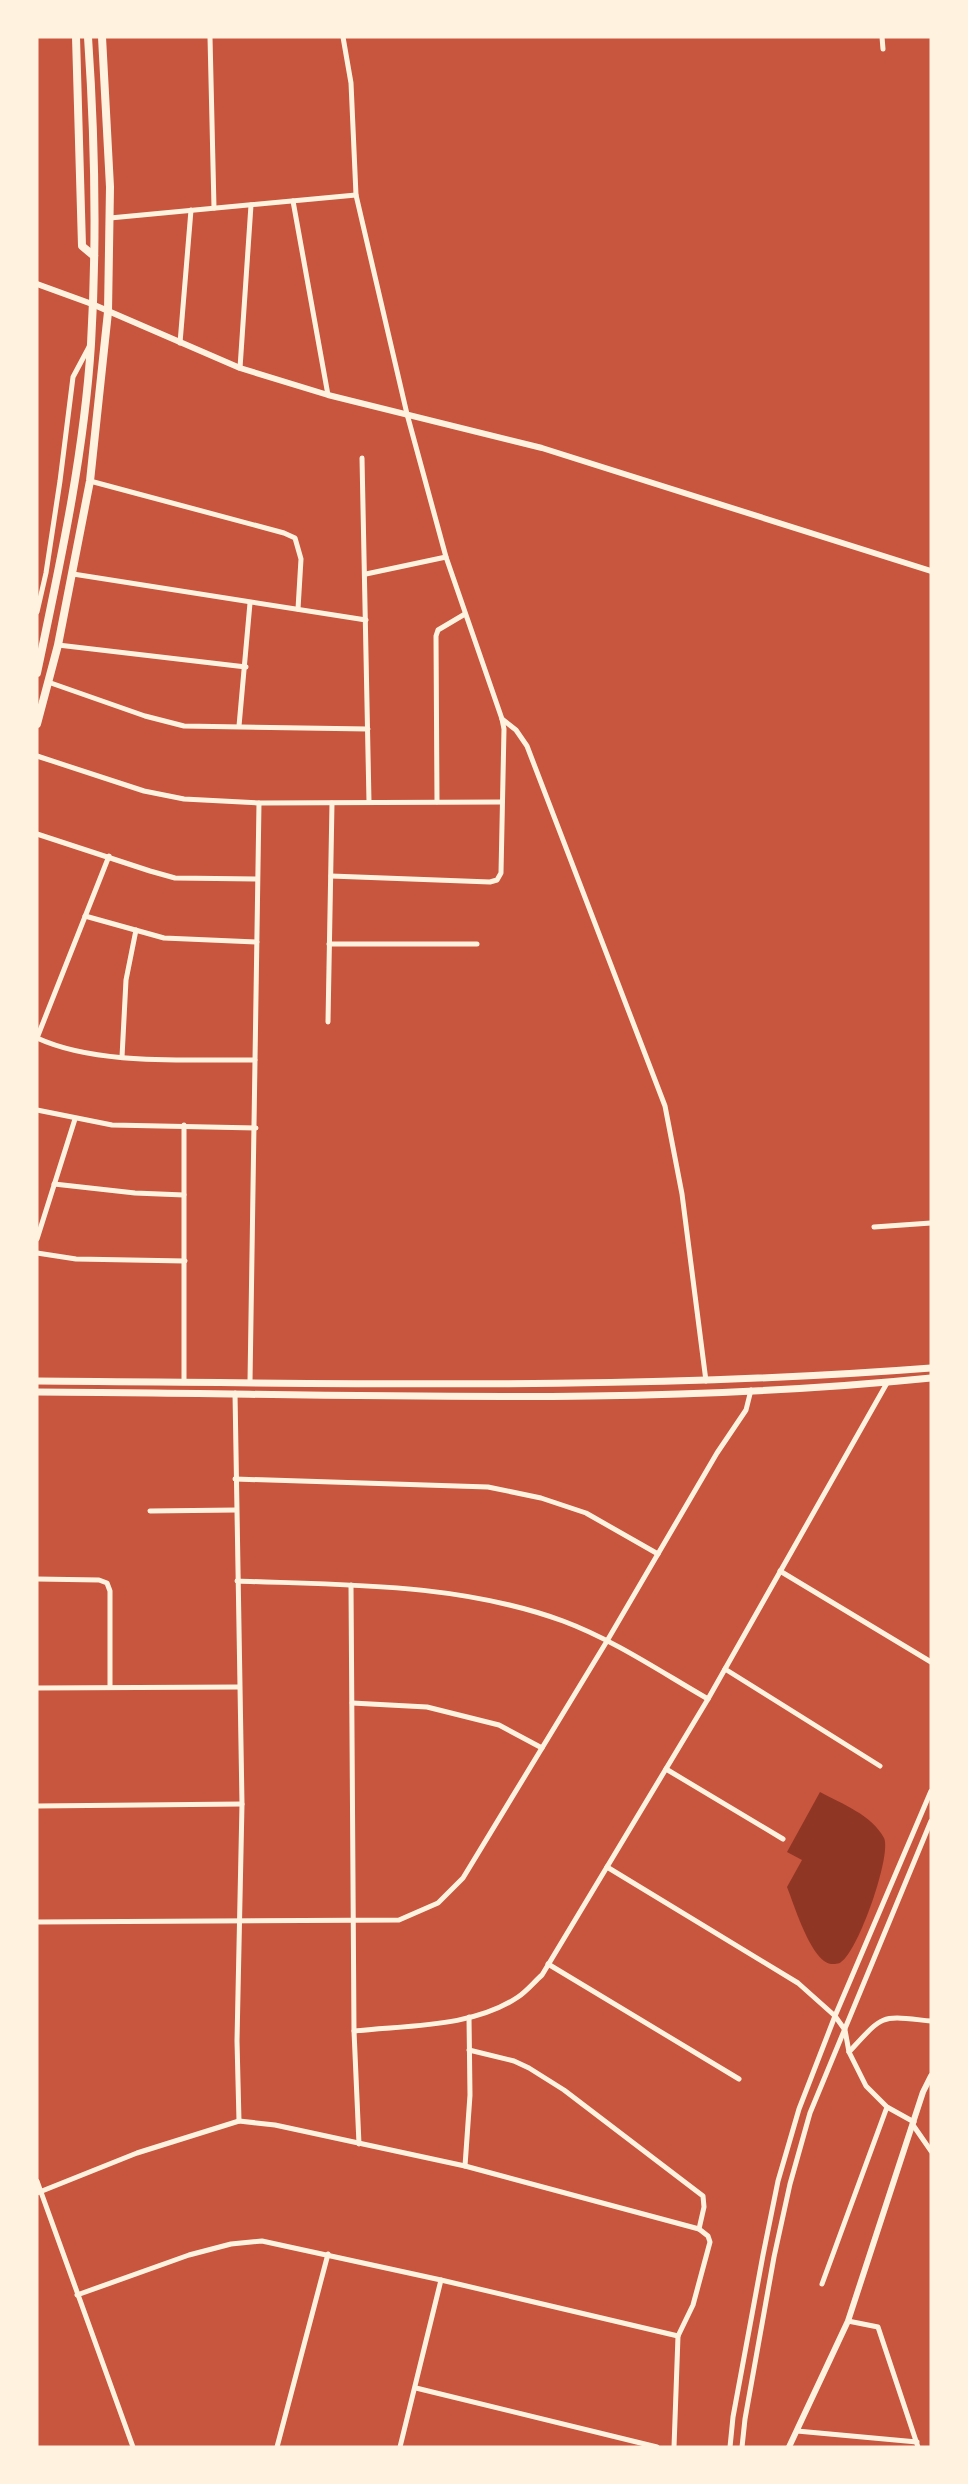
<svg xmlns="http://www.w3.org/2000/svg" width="968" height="2484" font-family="Barlow,sans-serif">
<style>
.water{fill:#8f3625}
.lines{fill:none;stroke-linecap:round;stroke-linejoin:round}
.minor{stroke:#fff3e0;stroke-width:5}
.tertiary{stroke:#fff3e0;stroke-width:6}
.secondary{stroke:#fff3e0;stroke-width:7}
.primary{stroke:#fff3e0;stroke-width:8}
</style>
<rect width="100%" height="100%" fill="#c8553d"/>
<path class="water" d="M820,1792C842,1804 872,1815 884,1838C892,1855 858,1952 841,1962C839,1964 834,1964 831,1964C811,1961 794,1904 787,1887L802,1860L787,1852Z"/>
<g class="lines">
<g class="minor">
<path d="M210,37L214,208"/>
<path d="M882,37L883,49"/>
<path d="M293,201L328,395"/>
<path d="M110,218L356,195"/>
<path d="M180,343L191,210"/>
<path d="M240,368L251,205"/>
<path d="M362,458L369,802"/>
<path d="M90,481L284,533L295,538L301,559L298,609"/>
<path d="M73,574L366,620"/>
<path d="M366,574L446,557"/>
<path d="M37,612L46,573L60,481L73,377L89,347"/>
<path d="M58,645L246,667"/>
<path d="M48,682L145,716L184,726L368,729"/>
<path d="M502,719L516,730L527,746L665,1106L682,1194L706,1381"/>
<path d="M239,726L250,603"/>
<path d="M37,756L144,791L184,799L259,803L502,802"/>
<path d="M437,802L436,636L438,630L465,614"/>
<path d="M37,834L150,871L175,878L257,879"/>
<path d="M331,876L490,882L497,880L501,873L504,729L502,719L446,557L407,414L356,195L351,83L343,37"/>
<path d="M85,916L164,938L257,942"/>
<path d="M329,944H477"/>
<path d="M328,1022L332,803"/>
<path d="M37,1038C98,1066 188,1059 255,1060"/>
<path d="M37,1038L109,856"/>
<path d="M122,1057L126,980L136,930"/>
<path d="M37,1110L112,1125L256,1128"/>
<path d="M54,1184L135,1193L184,1195"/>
<path d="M874,1227L931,1223"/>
<path d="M37,1239L75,1119"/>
<path d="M37,1253L76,1259L185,1261"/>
<path d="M184,1381V1125"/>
<path d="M250,1382L259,803"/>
<path d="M235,1393L242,1804L237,2041L239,2121"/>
<path d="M235,1479L488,1487L541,1498L586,1513L658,1554"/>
<path d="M150,1511L236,1510"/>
<path d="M780,1571L931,1662"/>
<path d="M37,1579L99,1580L107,1583L110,1591V1686"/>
<path d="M237,1581C346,1585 459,1583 563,1621C614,1640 661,1672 708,1699"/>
<path d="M351,1585L354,2031L359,2144"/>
<path d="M725,1669L880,1766"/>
<path d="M37,1688L239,1687"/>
<path d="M352,1703L427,1707L499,1725L542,1748"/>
<path d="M666,1769L783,1839"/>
<path d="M37,1806L242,1804"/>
<path d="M607,1867L798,1983L835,2016L845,2030L849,2052L866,2086L887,2107L914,2122"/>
<path d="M37,1922L399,1920L438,1903L463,1878L607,1641L717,1453L746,1410L751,1390"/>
<path d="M548,1964L739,2079"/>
<path d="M354,2031C407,2025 472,2028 518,1997C527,1991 534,1982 542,1975L708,1699L887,1383"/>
<path d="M469,2050L514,2061L529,2068L564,2090L703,2196L704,2207L699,2229"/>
<path d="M849,2052C885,2013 879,2016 931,2021"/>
<path d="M913,2125L931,2151"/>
<path d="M465,2166L470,2095L469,2017"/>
<path d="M37,2181L133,2447"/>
<path d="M37,2193L137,2153L239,2121L275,2125L465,2166L699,2229L708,2236L710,2242L693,2305L678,2336L674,2447"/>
<path d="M822,2284L887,2107"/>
<path d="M77,2295L189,2255L231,2244L262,2241L441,2280L678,2336"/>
<path d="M848,2321L878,2327L918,2447"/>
<path d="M416,2388L657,2447"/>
<path d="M797,2431L917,2442"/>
<path d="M277,2447L328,2254"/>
<path d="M400,2447L441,2280"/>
<path d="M730,2447L733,2417L763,2255L778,2181L799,2109L835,2016L931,1791"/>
<path d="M742,2447L745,2419L774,2257L790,2184L810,2113L931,1821"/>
</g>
<g class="tertiary">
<path d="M37,284L92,304L240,368L328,395L542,448L931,571"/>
<path d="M789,2447L848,2321L923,2092L931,2076"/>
</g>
<g class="secondary">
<path d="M37,1381C335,1383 634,1391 931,1368"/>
<path d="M37,1392C335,1393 634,1408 931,1378"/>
</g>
<g class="primary">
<path d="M76,37L82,246L94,256"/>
<path d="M37,673C60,564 84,455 91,344C97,242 95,139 88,37"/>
<path d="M37,724L58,645L90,481L108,312L110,187L102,37"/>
</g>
</g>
<rect width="968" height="2484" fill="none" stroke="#fff3e0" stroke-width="77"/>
</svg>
